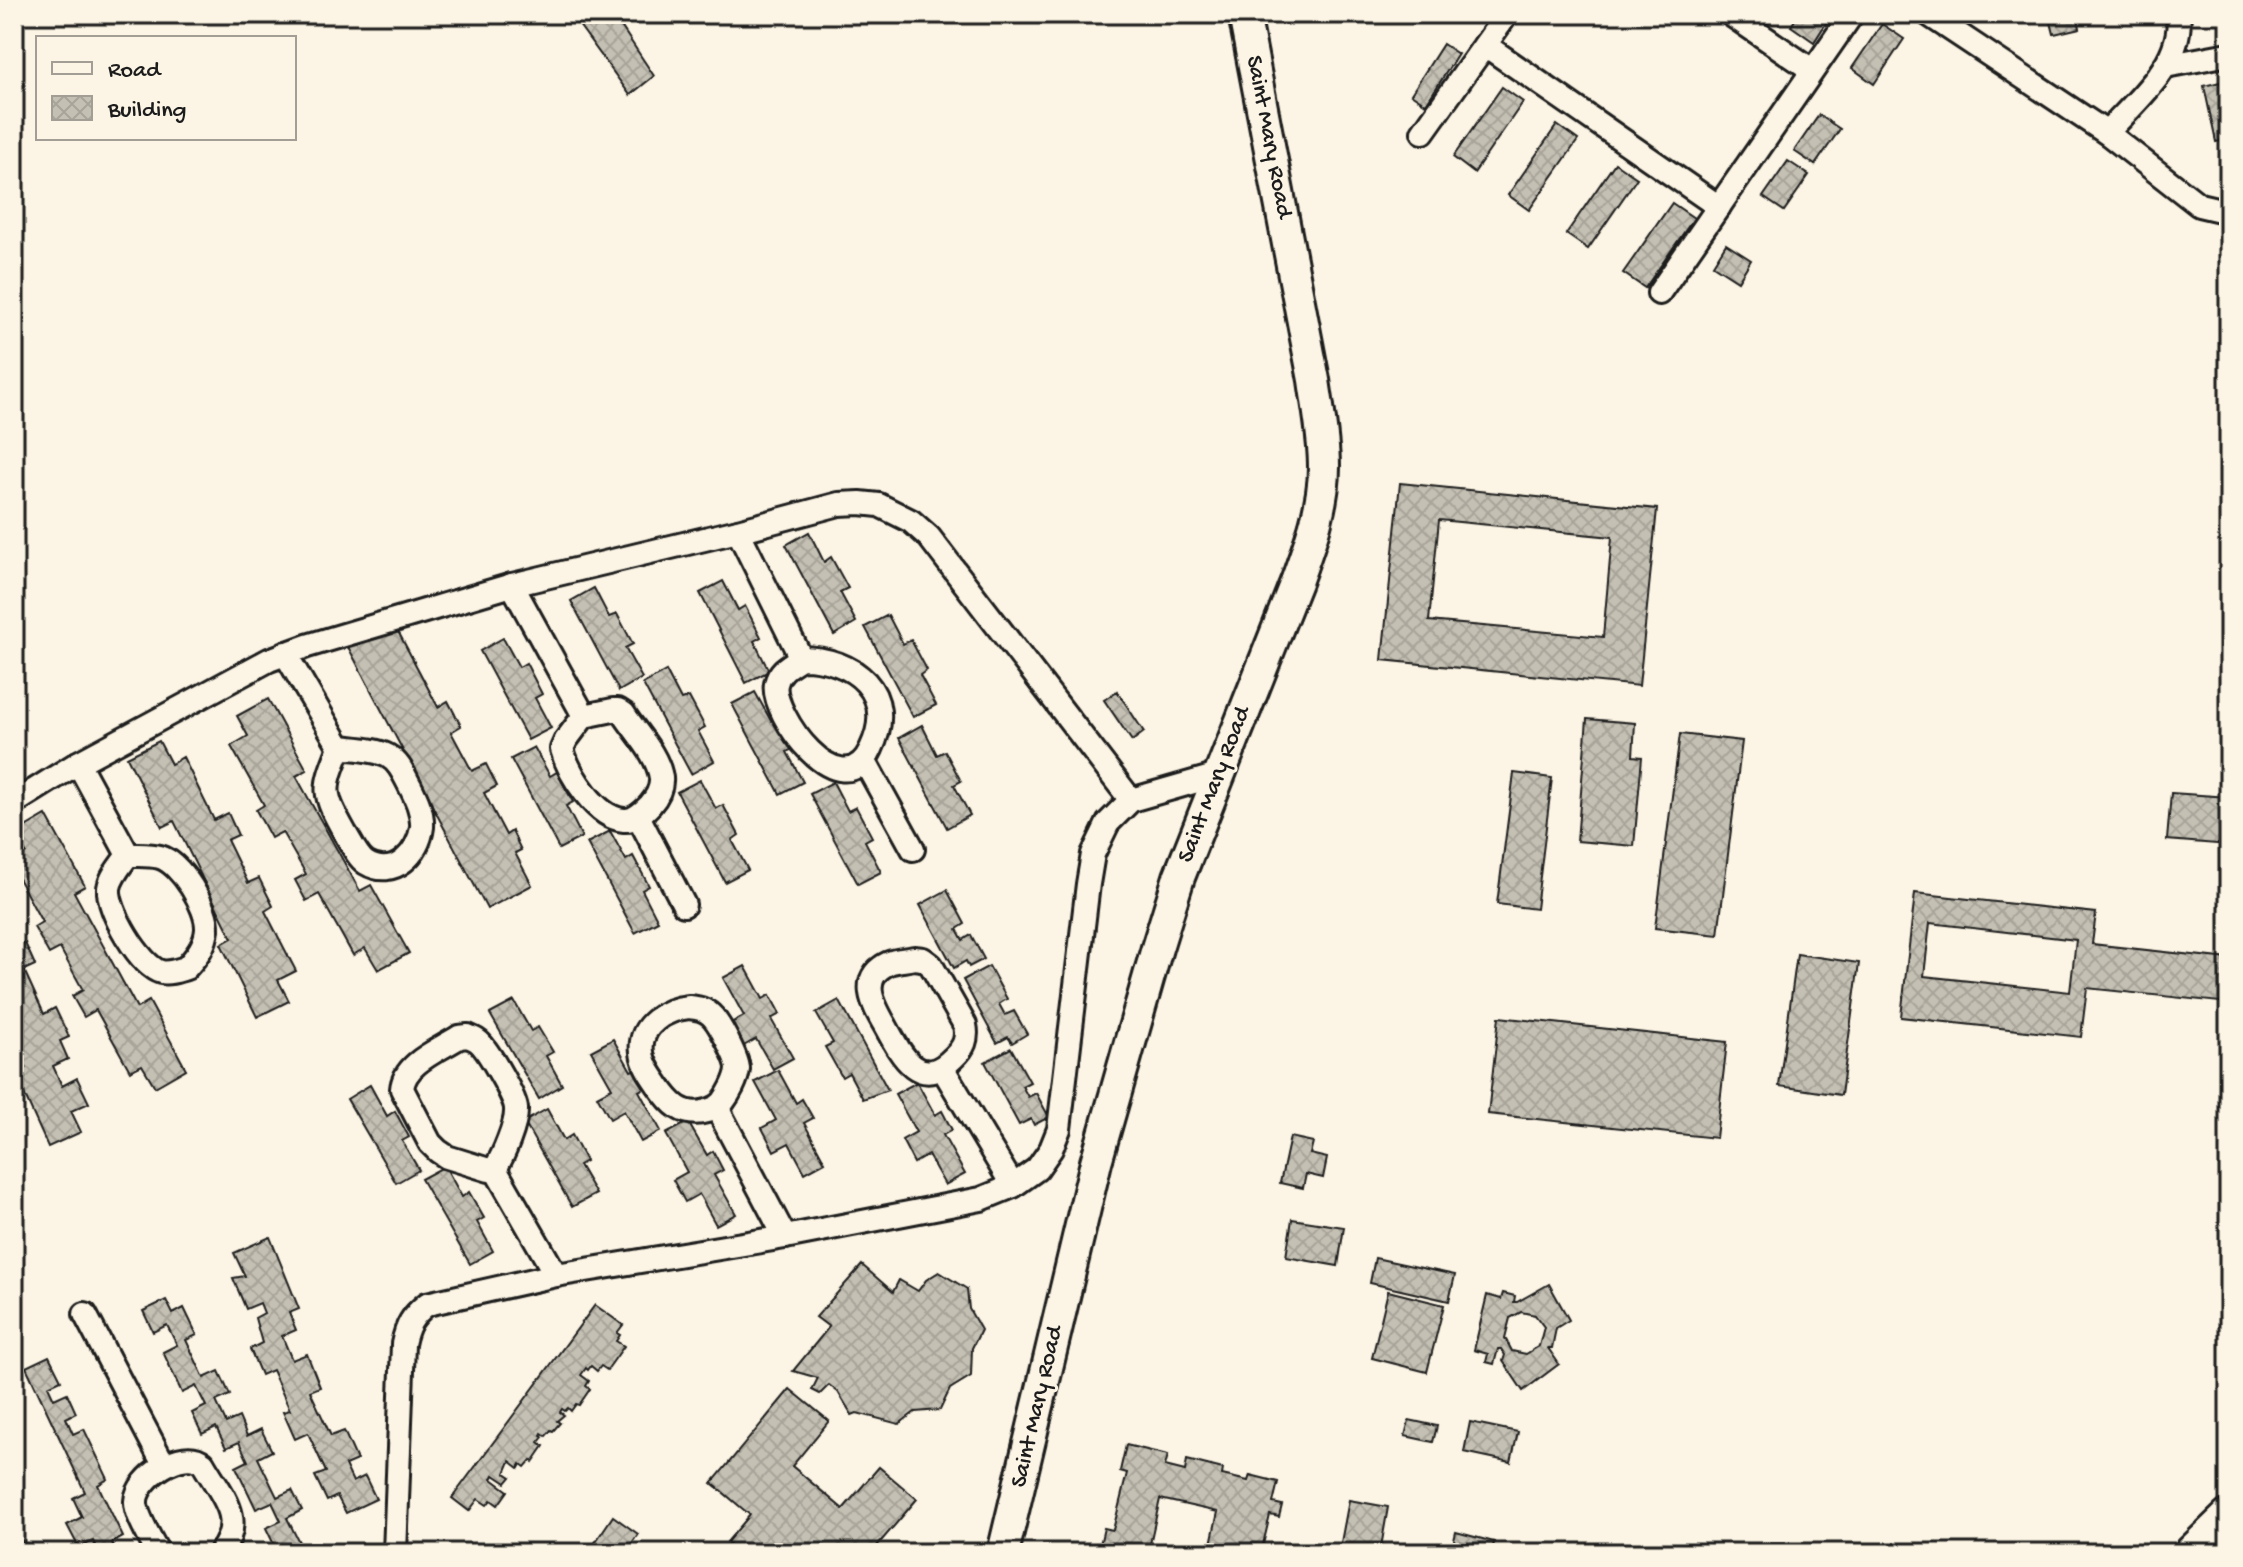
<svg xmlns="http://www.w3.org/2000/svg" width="2243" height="1567" font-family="'Gochi Hand',sans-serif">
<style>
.building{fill:url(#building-cross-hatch);stroke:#1c1c1c;stroke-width:2;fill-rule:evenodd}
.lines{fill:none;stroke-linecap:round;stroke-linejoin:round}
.street-casing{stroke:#1c1c1c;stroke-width:28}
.secondary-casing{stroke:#1c1c1c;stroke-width:36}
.primary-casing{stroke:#1c1c1c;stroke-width:40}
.street{stroke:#fcf5e5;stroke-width:22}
.secondary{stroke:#fcf5e5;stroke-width:30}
.primary{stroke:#fcf5e5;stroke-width:34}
.labels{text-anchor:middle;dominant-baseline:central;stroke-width:6;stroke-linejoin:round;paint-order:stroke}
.street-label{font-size:24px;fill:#1c1c1c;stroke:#fcf5e5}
</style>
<defs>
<pattern id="building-cross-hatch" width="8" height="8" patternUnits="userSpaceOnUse" patternTransform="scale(2)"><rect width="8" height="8" fill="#c4c0b3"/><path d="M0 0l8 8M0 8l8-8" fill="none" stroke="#a8a499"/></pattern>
</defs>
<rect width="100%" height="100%" fill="#fcf5e5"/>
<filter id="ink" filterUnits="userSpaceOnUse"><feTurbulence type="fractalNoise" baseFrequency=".0125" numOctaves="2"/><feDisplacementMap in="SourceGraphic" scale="16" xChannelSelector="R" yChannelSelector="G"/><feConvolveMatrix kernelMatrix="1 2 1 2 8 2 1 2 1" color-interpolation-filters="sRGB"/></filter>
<g filter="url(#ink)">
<g class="building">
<path d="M571,14H613L654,76L630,95Z"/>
<path d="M1799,14H1832L1814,42L1791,26Z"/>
<path d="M2049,14H2077L2080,28L2054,34Z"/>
<path d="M1882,24L1904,39L1874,84L1852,68Z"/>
<path d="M1443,44L1458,54L1426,104L1411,94Z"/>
<path d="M2228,80L2229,139L2216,142L2204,86Z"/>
<path d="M1502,87L1523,102L1474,173L1453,157Z"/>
<path d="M1819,115L1840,129L1815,165L1794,151Z"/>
<path d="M1557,125L1578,140L1529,210L1508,195Z"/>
<path d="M1788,161L1809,175L1784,211L1763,197Z"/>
<path d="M1615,163L1637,178L1588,249L1566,234Z"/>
<path d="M1672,203L1694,218L1645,288L1623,273Z"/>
<path d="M1726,244L1751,260L1738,281L1713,265Z"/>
<path d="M1400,483L1657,509L1639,686L1382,660ZM1439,520L1612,537L1603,637L1429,621Z"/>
<path d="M809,532L824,562L831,557L848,588L840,592L856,622L834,635L786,545Z"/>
<path d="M723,581L738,610L745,606L761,637L754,641L769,671L746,683L700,593Z"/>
<path d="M594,588L609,617L617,614L633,644L625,648L642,678L619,691L571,601Z"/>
<path d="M888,615L903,644L911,640L927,670L920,675L936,705L913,717L865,627Z"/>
<path d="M392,620L438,707L448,701L461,726L451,732L472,771L486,764L497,786L484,793L506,835L512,831L521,850L515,853L532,885L487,909L347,645Z"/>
<path d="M503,638L519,667L526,663L542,694L535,698L551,728L528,740L480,651Z"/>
<path d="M666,671L681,700L689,697L705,727L698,731L714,761L691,774L643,684Z"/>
<path d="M1117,691L1144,732L1132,741L1104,700Z"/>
<path d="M755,692L771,721L778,717L794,748L787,752L803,782L780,794L732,704Z"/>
<path d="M268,699L307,770L296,776L360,891L371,885L409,953L378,970L365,948L353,955L319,894L306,901L295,880L306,874L282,832L271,838L256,810L264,805L231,746L248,736L237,716Z"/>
<path d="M1587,719L1635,723L1633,756L1642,757L1634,846L1577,841Z"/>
<path d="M922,725L937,755L945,751L961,781L954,785L970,815L947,828L899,738Z"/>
<path d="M1680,734L1742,741L1718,935L1655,928Z"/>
<path d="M159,741L171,764L183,757L214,820L228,813L238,835L227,840L248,883L259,878L273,906L265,911L296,971L278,980L289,1001L257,1017L221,944L232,938L174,821L162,827L127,757Z"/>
<path d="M534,747L550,776L557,772L573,802L566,806L582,837L559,849L511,759Z"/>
<path d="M1514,773L1552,778L1536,909L1497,904Z"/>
<path d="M700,780L716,809L723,805L739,835L732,840L748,870L725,882L677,792Z"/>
<path d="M833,782L848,811L856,807L872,837L865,841L881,872L858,884L810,794Z"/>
<path d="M2171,793L2229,797V845L2167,840Z"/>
<path d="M46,815L85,886L74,892L137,1008L149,1001L186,1069L155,1087L142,1065L130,1071L96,1010L84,1017L72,996L83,990L60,948L49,954L34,927L42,922L14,871V859L26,853L15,833Z"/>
<path d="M610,831L626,860L633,856L649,886L642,890L658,921L635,933L587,843Z"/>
<path d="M947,890L965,924L957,929L963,940L971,935L984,959L969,967L966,961L954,968L920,905Z"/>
<path d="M1915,893L2096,913L2092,944L2229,959V1003L2087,988L2081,1037L1901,1017ZM1930,923L2076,940L2070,992L1924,976Z"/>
<path d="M25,943L35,965L24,970L44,1014L55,1008L69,1037L60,1041L68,1059L53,1066L62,1086L77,1078L89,1103L71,1111L81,1132L48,1147L15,1074L26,1068L14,1041V948Z"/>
<path d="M1797,954L1859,963L1841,1095L1779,1086Z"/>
<path d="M745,966L763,999L770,995L780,1014L771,1019L793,1058L773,1069L756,1039L742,1047L729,1024L744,1016L723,978Z"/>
<path d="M989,966L1007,999L999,1004L1005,1015L1014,1011L1027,1034L1012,1043L1008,1037L997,1043L963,980Z"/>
<path d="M839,1000L888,1090L863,1099L849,1073L842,1077L825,1047L833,1043L816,1013Z"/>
<path d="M514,1001L531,1031L538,1027L553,1052L546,1056L562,1085L539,1099L490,1014Z"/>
<path d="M1499,1017L1727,1042L1716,1138L1488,1114Z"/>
<path d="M613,1039L631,1071L638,1068L648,1086L639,1091L661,1131L641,1142L624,1111L610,1119L597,1096L612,1088L591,1051Z"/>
<path d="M1011,1048L1030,1082L1022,1086L1028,1097L1036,1093L1049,1117L1034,1125L1031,1119L1019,1125L985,1062Z"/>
<path d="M778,1070L796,1103L802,1099L813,1118L804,1123L825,1162L805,1173L789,1143L774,1151L762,1128L776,1120L755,1082Z"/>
<path d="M917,1082L935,1115L942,1111L952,1130L943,1135L965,1174L945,1185L928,1155L914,1163L902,1140L916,1132L895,1094Z"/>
<path d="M370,1085L387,1116L395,1111L409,1137L402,1141L419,1170L396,1183L347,1099Z"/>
<path d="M547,1109L564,1140L572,1135L586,1161L579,1165L596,1194L572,1207L524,1122Z"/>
<path d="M688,1122L707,1155L713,1151L723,1170L714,1175L736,1214L716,1225L699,1194L685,1202L673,1180L687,1172L666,1134Z"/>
<path d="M1290,1137L1313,1142L1310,1154L1327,1158L1323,1178L1306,1174L1303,1188L1280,1183Z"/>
<path d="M445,1166L462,1197L469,1192L484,1218L477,1222L493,1251L470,1264L421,1179Z"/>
<path d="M1292,1219L1344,1227L1338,1266L1286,1257Z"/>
<path d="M270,1237L299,1309L289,1313L296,1330L282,1336L292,1360L307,1354L320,1387L310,1391L331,1436L344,1431L357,1460L345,1465L353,1482L365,1476L376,1499L346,1513L337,1496L327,1501L315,1476L326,1472L308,1433L295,1439L283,1412L290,1410L272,1370L261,1375L250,1349L262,1343L255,1318L264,1313L260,1303L246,1309L233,1278L245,1276L234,1253Z"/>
<path d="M1375,1258L1455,1275L1449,1301L1370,1283Z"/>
<path d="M862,1265L893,1292L899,1280L918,1291L926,1280L939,1272L967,1289L969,1309L981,1330L972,1348L971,1376L950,1389L940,1410L915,1412L899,1424L857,1413L852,1415L838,1392L829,1385L820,1394L812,1390L818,1378L793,1371L829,1327L816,1317Z"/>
<path d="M1549,1284L1569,1320L1556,1328L1552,1348H1548L1559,1364L1523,1391L1503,1361L1505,1355L1501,1349H1498L1494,1364L1486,1362L1488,1354L1474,1350L1487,1295L1501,1299L1503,1293L1515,1296L1514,1302H1517ZM1521,1312L1535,1315L1544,1327L1539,1346L1526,1354L1512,1351L1505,1338L1510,1318Z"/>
<path d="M1388,1291L1444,1305L1427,1372L1372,1358Z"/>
<path d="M166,1300L173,1314L184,1308L197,1335L186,1340L204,1378L219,1371L230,1395L216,1401L226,1423L239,1417L247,1436L261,1429L272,1451L258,1458L277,1497L292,1490L302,1510L287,1518L299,1542L287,1548L289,1553H278L266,1528L281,1521L272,1502L256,1509L236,1467L248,1461L239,1442L226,1448L216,1427L202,1434L192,1413L206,1406L196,1386L182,1393L163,1352L177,1345L167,1325L153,1332L143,1311Z"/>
<path d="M595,1305L623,1325L617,1333L620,1335L616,1341L624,1346L607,1370L601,1366L597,1371L591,1366L588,1370L586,1368L581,1375L589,1381L586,1386L590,1389L579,1405L576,1404L571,1411L568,1408L565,1411L562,1409L560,1412L564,1415L557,1421L560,1423L553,1431L551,1430L546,1436L542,1433L541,1435L543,1437L539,1442L544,1446L533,1462L531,1460L525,1467L521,1464L519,1468L510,1461L505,1473L511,1477L506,1483L494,1475L492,1479L508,1491L498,1505L491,1500L487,1505L478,1499L469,1511L452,1498Z"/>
<path d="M49,1356L61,1380L48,1386L54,1399L67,1393L76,1413L66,1418L73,1434L84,1429L108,1479L98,1485L123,1537L112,1543L117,1553H99L93,1541L79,1548L67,1525L82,1517L73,1498L85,1492L26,1367Z"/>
<path d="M790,1389L829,1421L792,1466L843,1509L879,1467L917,1499L871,1553H796L788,1547L783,1553H740L727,1542L750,1515L712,1483Z"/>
<path d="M1409,1420L1437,1426L1433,1442L1405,1436Z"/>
<path d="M1470,1422L1518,1432L1511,1462L1464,1452Z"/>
<path d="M1126,1445L1168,1455L1165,1466L1185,1471L1187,1460L1223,1469L1222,1475L1248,1481L1250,1475L1278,1482L1273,1503L1282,1505L1279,1517L1270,1515L1261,1553H1209L1218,1512L1160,1499L1148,1553H1098L1104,1528L1113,1530L1127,1473L1120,1471Z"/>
<path d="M1349,1500L1388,1507L1380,1553H1339Z"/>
<path d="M613,1516L638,1534L628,1549L634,1553H588Z"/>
<path d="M14,1524L28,1553L14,1552Z"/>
<path d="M1456,1532L1494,1542L1492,1553H1451Z"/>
</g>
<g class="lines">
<defs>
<g id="street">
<path d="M1730,14L1812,70"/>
<path d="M1928,14L2107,133L2199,205L2229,212"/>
<path d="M1485,45L1719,207"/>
<path d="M2165,66L2229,54"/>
<path d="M1423,132L1507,14"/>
<path d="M2107,133C2135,101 2185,62 2178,14"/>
<path d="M1659,293L1852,14"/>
<path d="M738,531L801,658"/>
<path d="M512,585L584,716"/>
<path d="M285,653L340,747"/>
<path d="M801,658C854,658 898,693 871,749C841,812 770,713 776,684C779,670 790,665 801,658Z"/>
<path d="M613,710H618L624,714C636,733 658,755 661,778C662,789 657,797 650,805C643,812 635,821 624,820C596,818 569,774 562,749L566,740L584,716Z"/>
<path d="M340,747C355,749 375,749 388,756C400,763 404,775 410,786C416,798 423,812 422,827C419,853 394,880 366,863C357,857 351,842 345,833C322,792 323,790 340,747Z"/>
<path d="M865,762L913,849"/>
<path d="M78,763L128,855"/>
<path d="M14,803L78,763L269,660L307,646L512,585L738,531L839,504L860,503L879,505L911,521L929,537L1131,800"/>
<path d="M638,816L684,905"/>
<path d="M128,855C138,855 150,854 160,857C181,863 208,908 207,929C206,945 196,957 186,968C179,970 169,974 161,972C140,966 107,910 109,888C111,876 121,865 128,855Z"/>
<path d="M914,958L923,959L931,965L965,1025C968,1039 964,1048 953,1058C920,1092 901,1055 886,1027C874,1006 857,978 889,963C896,960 906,960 914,958Z"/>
<path d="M689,1007C698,1008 705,1009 711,1015C719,1022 738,1059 738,1069C737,1080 729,1094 723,1102C718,1108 713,1109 707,1111C683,1118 670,1103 658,1085C651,1075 643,1064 642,1052C638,1025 666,1009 689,1007Z"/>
<path d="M468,1036C472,1038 476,1039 479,1042C488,1050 516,1098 516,1109C517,1124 503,1156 495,1169L489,1170L447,1157L438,1151L430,1143L402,1089C404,1063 439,1050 459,1037Z"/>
<path d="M943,1069L1013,1186"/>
<path d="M717,1108L785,1237"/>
<path d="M495,1169L556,1275"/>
<path d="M85,1314L164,1465"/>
<path d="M158,1553C152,1541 135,1514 136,1501C137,1478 183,1446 203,1463C221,1495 247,1518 220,1553"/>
<path d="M395,1553L403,1344C407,1325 412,1316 427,1304L556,1275L785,1237L981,1199L1013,1186L1037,1169L1051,1149L1059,1129L1088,884L1093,854L1108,823L1131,800L1218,775"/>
</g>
<path id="secondary" d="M1003,1553L1096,1162L1157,948L1179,877L1296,582C1309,546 1324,506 1324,467C1324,438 1318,409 1314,380L1244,14"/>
<path id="primary" d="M2192,1553L2229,1517"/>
</defs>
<use href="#street" class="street-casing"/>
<use href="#secondary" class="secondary-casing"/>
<use href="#primary" class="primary-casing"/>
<use href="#street" class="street"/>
<use href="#secondary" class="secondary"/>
<use href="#primary" class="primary"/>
</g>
</g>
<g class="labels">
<g class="street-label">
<text transform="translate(1268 137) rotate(79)">Saint Mary Road</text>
<text transform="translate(1215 785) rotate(-69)">Saint Mary Road</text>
<text transform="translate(1038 1407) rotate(-77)">Saint Mary Road</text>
</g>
</g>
<rect width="2243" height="1567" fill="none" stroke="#fcf5e5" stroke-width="48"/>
<rect x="24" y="24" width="2195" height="1519" fill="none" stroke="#1c1c1c" stroke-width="3" filter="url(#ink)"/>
<rect x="36" y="36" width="260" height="104" fill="#fcf5e5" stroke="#a29e95" stroke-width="2"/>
<rect x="52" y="62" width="40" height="12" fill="#fcf5e5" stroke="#a29e95" stroke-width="2"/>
<text x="108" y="76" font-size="24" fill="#1c1c1c">Road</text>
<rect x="52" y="96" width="40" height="24" fill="url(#building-cross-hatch)" stroke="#a29e95" stroke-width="2"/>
<text x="108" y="116" font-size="24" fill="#1c1c1c">Building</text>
</svg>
